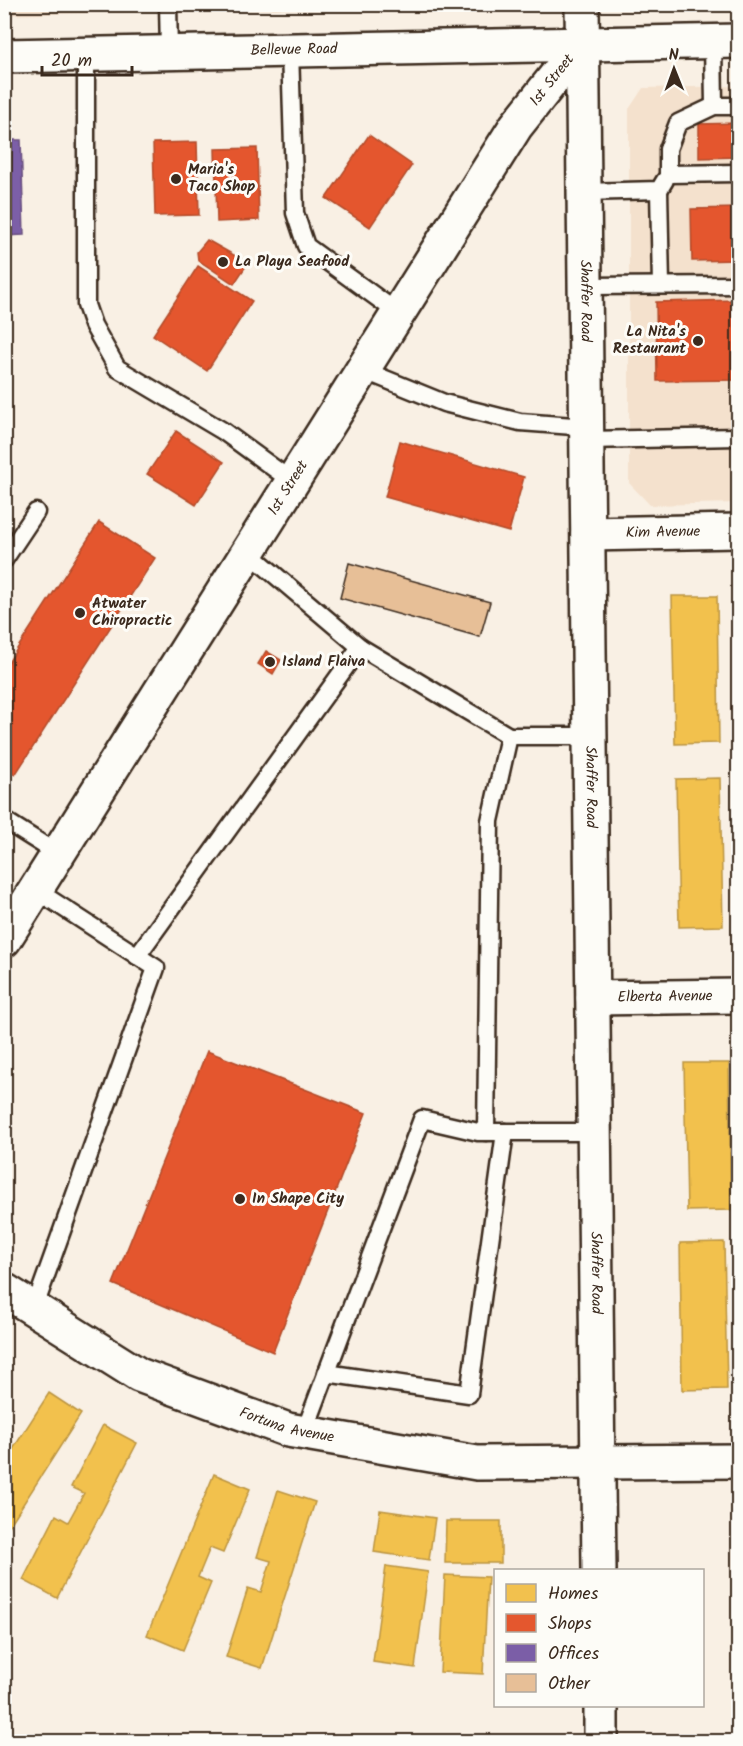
<svg xmlns="http://www.w3.org/2000/svg" width="743" height="1746" font-family="Kalam,sans-serif">
<style>
.built{fill:#f4e1cd}
.homes{fill:#f2c14e;stroke:#bb9440;stroke-width:1.5}
.shops{fill:#e4572e;stroke:#b14a29;stroke-width:1.5}
.offices{fill:#7b5ea7;stroke:#684e7e;stroke-width:1.5}
.building{fill:#e7bf97;stroke:#3b2a1e;stroke-width:1.5}
.lines{fill:none;stroke-linecap:round;stroke-linejoin:round}
.service-casing{stroke:#3b2a1e;stroke-width:21}
.minor-casing{stroke:#3b2a1e;stroke-width:38}
.tertiary-casing{stroke:#3b2a1e;stroke-width:38}
.secondary-casing{stroke:#3b2a1e;stroke-width:38}
.service{stroke:#fdfcf7;stroke-width:16}
.minor{stroke:#fdfcf7;stroke-width:33}
.tertiary{stroke:#fdfcf7;stroke-width:33}
.secondary{stroke:#fdfcf7;stroke-width:33}
.poi-dot{fill:#3b2a1e;stroke:#fdfcf7;stroke-width:2}
.labels{text-anchor:middle;dominant-baseline:central;stroke-width:6;stroke-linejoin:round;paint-order:stroke}
.street-label{font-size:15px;fill:#3b2a1e;stroke:#fdfcf7}
.poi-label{font-size:15px;font-weight:bold;fill:#3b2a1e;stroke:#fdfcf7;text-anchor:start}
</style>
<rect width="100%" height="100%" fill="#f9f0e4"/>
<filter id="ink" filterUnits="userSpaceOnUse"><feTurbulence type="fractalNoise" baseFrequency=".0167" numOctaves="2"/><feDisplacementMap in="SourceGraphic" scale="12" xChannelSelector="R" yChannelSelector="G"/><feConvolveMatrix kernelMatrix="1 2 1 2 8 2 1 2 1" color-interpolation-filters="sRGB"/></filter>
<g filter="url(#ink)">
<g class="built">
<path d="M5,4L423,5L5,15Z"/>
<path d="M738,86V503L650,505L629,483V109L643,88Z"/>
</g>
<g class="homes">
<path d="M672,596H717L719,743L675,744Z"/>
<path d="M720,778L723,926L679,927L676,779Z"/>
<path d="M684,1063H729L731,1210L687,1211Z"/>
<path d="M724,1242L727,1389L682,1390L680,1243Z"/>
<path d="M49,1393L81,1414L4,1534V1463Z"/>
<path d="M103,1425L137,1443L57,1598L23,1580L56,1515L68,1522L84,1493L71,1487Z"/>
<path d="M214,1474L250,1489L223,1553L210,1548L198,1577L211,1583L183,1650L147,1635Z"/>
<path d="M278,1490L315,1502L262,1668L226,1657L248,1588L261,1592L271,1561L257,1557Z"/>
<path d="M380,1510L435,1518L429,1560L374,1552Z"/>
<path d="M446,1521H501V1563H445Z"/>
<path d="M386,1566L428,1572L415,1668L373,1662Z"/>
<path d="M445,1575L488,1577L483,1674L440,1672Z"/>
</g>
<g class="shops">
<path d="M738,123V157L699,158V124Z"/>
<path d="M369,135L412,165L370,227L326,198Z"/>
<path d="M197,142L199,215L155,216L153,143Z"/>
<path d="M257,148L259,220L217,222L215,149Z"/>
<path d="M738,208V260L692,261L691,209Z"/>
<path d="M207,240L248,263L234,284L198,260L197,252Z"/>
<path d="M198,266L252,301L207,371L153,335Z"/>
<path d="M738,300V380L657,381L656,302Z"/>
<path d="M176,431L224,462L196,505L147,474Z"/>
<path d="M400,441L524,477L509,532L385,497Z"/>
<path d="M99,522L155,558L15,775L4,768V669Z"/>
<path d="M266,651L281,660L273,674L258,664Z"/>
<path d="M207,1051L366,1113L273,1352L113,1284Z"/>
</g>
<path class="offices" d="M4,140H21L24,235L4,236Z"/>
<path class="building" d="M349,563L490,602L480,637L340,598Z"/>
<g class="lines">
<defs>
<g id="service">
<path d="M168,4L169,52"/>
<path d="M713,41L714,106"/>
<path d="M290,50L295,213L306,246L398,313"/>
<path d="M86,54V305L93,325L117,368L223,431L293,482"/>
<path d="M738,106H714L678,123L668,149V174L738,173"/>
<path d="M659,190L661,285"/>
<path d="M584,192L659,190L665,180"/>
<path d="M585,286L738,285"/>
<path d="M363,370L444,403L520,422L587,427"/>
<path d="M587,440L738,437"/>
<path d="M4,560L36,512"/>
<path d="M360,647L509,736"/>
<path d="M4,820L58,854"/>
<path d="M137,956L360,647L248,552"/>
<path d="M486,1132L490,821L509,736H590"/>
<path d="M34,1309L156,968L36,890"/>
<path d="M326,1373L469,1394L505,1132"/>
<path d="M304,1433L422,1119L478,1132H594"/>
</g>
<g id="minor">
<path id="s1" d="M588,534L738,531"/>
<path id="s2" d="M593,998L738,996"/>
<path id="s3" d="M4,1290L139,1375L288,1430L477,1463L738,1461"/>
</g>
<g id="tertiary">
<path id="s4" d="M4,940L516,126L582,43"/>
</g>
<g id="secondary">
<path id="s5" d="M582,4L599,1570"/>
<path id="s6" d="M4,56L738,41"/>
<path d="M601,1706V1742"/>
</g>
</defs>
<use href="#service" class="service-casing"/>
<use href="#minor" class="minor-casing"/>
<use href="#tertiary" class="tertiary-casing"/>
<use href="#secondary" class="secondary-casing"/>
<use href="#service" class="service"/>
<use href="#minor" class="minor"/>
<use href="#tertiary" class="tertiary"/>
<use href="#secondary" class="secondary"/>
</g>
</g>
<g class="poi-dot">
<circle cx="176" cy="179" r="6"/>
<circle cx="223" cy="262" r="6"/>
<circle cx="698" cy="341" r="6"/>
<circle cx="80" cy="613" r="6"/>
<circle cx="270" cy="662" r="6"/>
<circle cx="240" cy="1199" r="6"/>
</g>
<g class="labels">
<g class="street-label">
<text stroke="none"><textPath href="#s6" startOffset="290">Bellevue Road</textPath></text>
<text stroke="none"><textPath href="#s4" startOffset="1020">1st Street</textPath></text>
<text stroke="none"><textPath href="#s5" startOffset="297">Shaffer Road</textPath></text>
<text stroke="none"><textPath href="#s4" startOffset="534">1st Street</textPath></text>
<text stroke="none"><textPath href="#s1" startOffset="75">Kim Avenue</textPath></text>
<text stroke="none"><textPath href="#s5" startOffset="783">Shaffer Road</textPath></text>
<text stroke="none"><textPath href="#s2" startOffset="72">Elberta Avenue</textPath></text>
<text stroke="none"><textPath href="#s5" startOffset="1269">Shaffer Road</textPath></text>
<text stroke="none"><textPath href="#s3" startOffset="316">Fortuna Avenue</textPath></text>
</g>
<g class="poi-label">
<text x="188" y="170">Maria's<tspan x="188" dy="17">Taco Shop</tspan></text>
<text x="235" y="262">La Playa Seafood</text>
<text x="686" y="332" text-anchor="end">La Nita's<tspan x="686" dy="17">Restaurant</tspan></text>
<text x="92" y="604">Atwater<tspan x="92" dy="17">Chiropractic</tspan></text>
<text x="282" y="662">Island Flaiva</text>
<text x="252" y="1199">In Shape City</text>
</g>
</g>
<rect width="743" height="1746" fill="none" stroke="#fdfcf7" stroke-width="24"/>
<rect x="12" y="12" width="719" height="1722" fill="none" stroke="#3b2a1e" stroke-width="2" filter="url(#ink)"/>
<rect x="494" y="1569" width="210" height="138" fill="#fdfcf7" stroke="#afa8a0" stroke-width="1.5"/>
<rect x="506" y="1584" width="30" height="18" fill="#f2c14e" stroke="#afa8a0" stroke-width="1.5"/>
<text x="548" y="1599" font-size="18" fill="#3b2a1e">Homes</text>
<rect x="506" y="1614" width="30" height="18" fill="#e4572e" stroke="#afa8a0" stroke-width="1.5"/>
<text x="548" y="1629" font-size="18" fill="#3b2a1e">Shops</text>
<rect x="506" y="1644" width="30" height="18" fill="#7b5ea7" stroke="#afa8a0" stroke-width="1.5"/>
<text x="548" y="1659" font-size="18" fill="#3b2a1e">Offices</text>
<rect x="506" y="1674" width="30" height="18" fill="#e7bf97" stroke="#afa8a0" stroke-width="1.5"/>
<text x="548" y="1689" font-size="18" fill="#3b2a1e">Other</text>
<g transform="translate(674 69) rotate(359)" stroke="#fdfcf7" stroke-width="4.5" paint-order="stroke">
<path d="M0-4.5L10 22L0 15L-10 22Z" fill="#3b2a1e"/>
<text y="-9" font-size="16" font-weight="bold" text-anchor="middle" fill="#3b2a1e">N</text>
</g>
<path d="M42 66v9h90v-9" fill="none" stroke="#3b2a1e" stroke-width="3"/>
<text x="51" y="66" font-size="18" fill="#3b2a1e" stroke="#fdfcf7" stroke-width="4.5" paint-order="stroke">20 m</text>
</svg>
